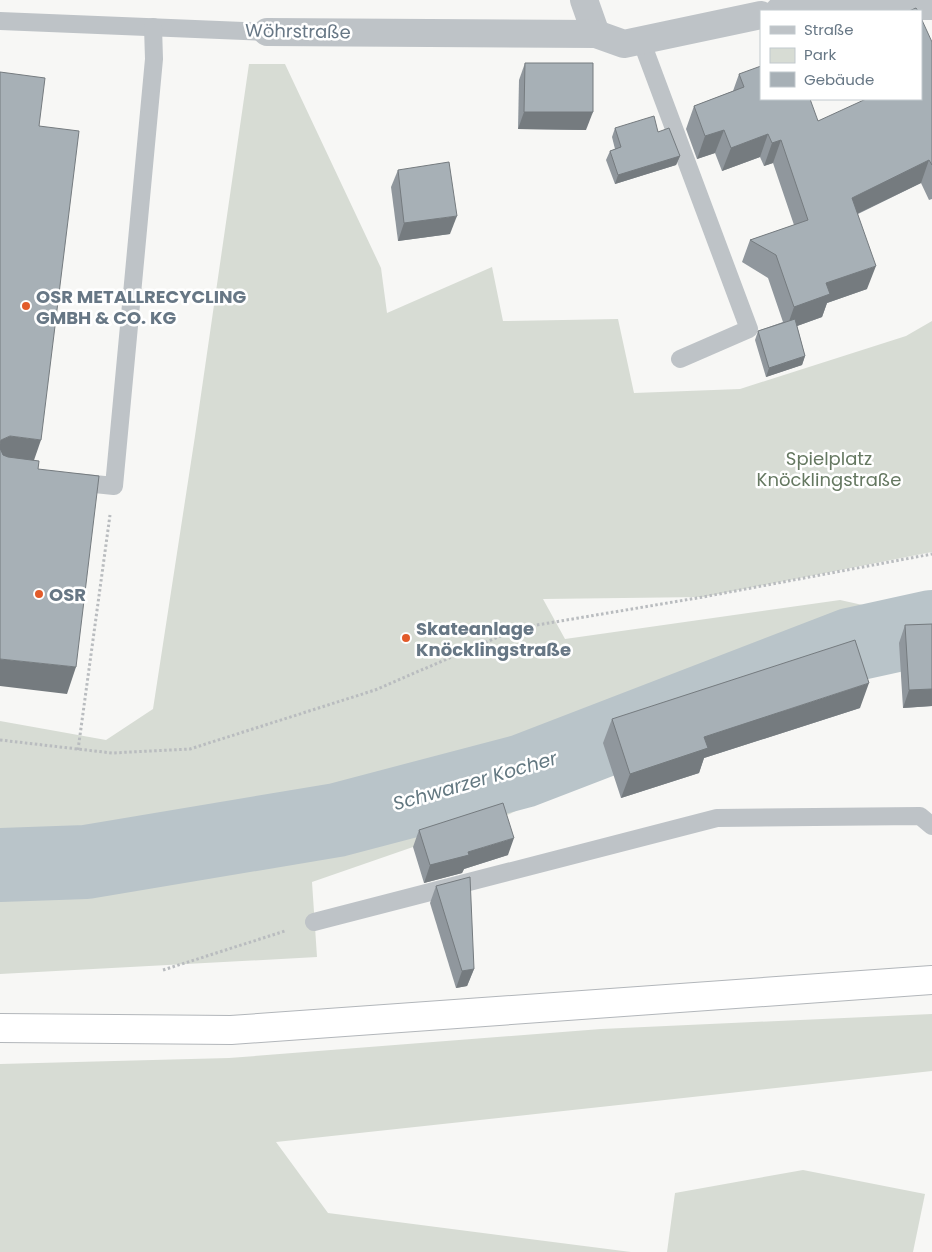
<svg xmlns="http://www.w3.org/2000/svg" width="932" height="1252" font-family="Poppins,sans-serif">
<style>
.green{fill:#d7dcd4}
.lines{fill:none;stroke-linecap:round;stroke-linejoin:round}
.river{stroke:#b9c4c9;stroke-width:74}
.highway-casing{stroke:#b2b6ba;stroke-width:30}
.path{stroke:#b9bcbf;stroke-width:3;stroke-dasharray:2.5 2.5;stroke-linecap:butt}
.lane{stroke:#bec3c7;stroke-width:18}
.street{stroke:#bec3c7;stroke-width:28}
.highway{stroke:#fff;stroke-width:28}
.wall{fill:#90979d}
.shaded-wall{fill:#757b7f}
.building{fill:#a7b0b6;stroke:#757b7f}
.poi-dot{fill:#e25b2a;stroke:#fff;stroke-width:2}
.labels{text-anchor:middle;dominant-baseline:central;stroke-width:5;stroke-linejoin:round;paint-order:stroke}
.street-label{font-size:18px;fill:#677785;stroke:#fff}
.poi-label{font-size:18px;font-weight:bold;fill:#677785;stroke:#fff;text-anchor:start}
.park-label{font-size:18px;fill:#657861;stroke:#fff}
.water-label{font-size:19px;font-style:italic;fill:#637881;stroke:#fff}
</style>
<rect width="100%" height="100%" fill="#f7f7f5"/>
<g class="green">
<path d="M249,64H285L381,268L387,313L492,267L503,321L618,319L634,393L740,389L906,336L932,321V552L703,597L543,599L565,639L840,600L912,616L932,613V638L899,643L846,664L602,725L580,780L497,820L413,847L312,882L317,957L0,974V721L106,740L153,709L195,436Z"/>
<path d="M932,1014V1071L276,1142L328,1213L631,1252H0V1064L229,1058L601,1029Z"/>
<path d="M803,1170L925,1194L913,1252H667L675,1193Z"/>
</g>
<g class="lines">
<path class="river" d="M0,865L86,862L337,820L523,771L850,645L932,627"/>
<defs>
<path id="highway" d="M0,1028L231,1030L932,980"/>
</defs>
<use href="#highway" class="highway-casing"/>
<g class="path">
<path d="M0,740L112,753L190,749L375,690L519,628L703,597L932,554"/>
<path d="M78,750L110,515"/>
<path d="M163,970L285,931"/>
</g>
<g class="lane">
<path d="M0,21L267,32"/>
<path d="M641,40L749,329L680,359"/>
<path d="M75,482L114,486L154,59L153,27"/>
<path d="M314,922L717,818L920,816L932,826"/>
</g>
<g class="street">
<path d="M584,0L596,34"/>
<path d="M779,11L806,6H932"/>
<path d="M267,32L596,34L624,44L761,15"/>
</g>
<use href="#highway" class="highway"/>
</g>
<g class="wall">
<path d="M932,42V199L929,200L921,183L858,214L867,289L827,303L822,317L797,326L805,356L802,365L766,377L755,340L758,331L783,322L768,278L742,262L750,240L794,225L773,163L764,166L760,157L722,171L715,153L697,159L686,129L694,106L733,91L739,74L818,121L921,99Z"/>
<path d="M525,63L586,130L518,129L519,80Z"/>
<path d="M615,128L658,132L680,156L676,165L615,184L606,160L610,151L615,149L612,137Z"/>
<path d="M398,170L450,234L398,241L391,187Z"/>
<path d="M932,624V706L903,708L899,643L905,625Z"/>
<path d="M860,708L704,758L699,773L621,798L603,743L612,719Z"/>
<path d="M419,830L508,855L464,869L462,873L424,883L413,847Z"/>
<path d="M436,886L474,969L467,986L456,988L430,903Z"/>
</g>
<g class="shaded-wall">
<path d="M524,112H593L586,130L518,129Z"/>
<path d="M724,130L715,153L697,159L705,136Z"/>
<path d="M768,134L760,157L722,171L731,148Z"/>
<path d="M781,140L773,163L764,166L772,143Z"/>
<path d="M680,156L676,165L615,184L618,175Z"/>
<path d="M929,160L921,183L844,220L852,198Z"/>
<path d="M457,216L450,234L398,241L404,223Z"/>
<path d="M876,266L867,289L827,303L822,317L786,330L794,307L826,283Z"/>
<path d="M805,356L802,365L766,377L769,368Z"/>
<path d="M10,436L41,440L32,466L0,463V444L1,440Z"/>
<path d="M0,659L76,667L67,694L0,686Z"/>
<path d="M869,683L860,708L704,758L699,773L621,798L630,774L704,737Z"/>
<path d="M932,689V706L903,708L909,690Z"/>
<path d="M514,838L508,855L464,869L462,873L424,883L430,865L468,852Z"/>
<path d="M474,969L467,986L456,988L462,971Z"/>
</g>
<g class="building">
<path d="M916,8L918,11H909Z"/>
<path d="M921,18L932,42V165L929,160L852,198L876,266L826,283L830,294L794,307L776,255L750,240L808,220L781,140L772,143L768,134L731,148L724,130L705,136L694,106L744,87L739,74L761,66V99H810L818,121L866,99H921Z"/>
<path d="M525,63H593V112H524Z"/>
<path d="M0,72L45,78L39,126L79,131L41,440L10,436L1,440L0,444Z"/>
<path d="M654,116L658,132L669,128L680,156L618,175L610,151L621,147L615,128Z"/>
<path d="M449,162L457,216L404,223L398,170Z"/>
<path d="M795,319L805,356L769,368L758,331Z"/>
<path d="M0,448L3,455L8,457L39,461L38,469L99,476L76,667L0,659Z"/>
<path d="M932,624V689L909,690L905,625Z"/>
<path d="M855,640L869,683L704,737L708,748L630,774L612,719Z"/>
<path d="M503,803L514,838L468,852L469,855L430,865L419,830Z"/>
<path d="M470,877L474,969L462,971L436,886Z"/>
</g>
<g class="poi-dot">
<circle cx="26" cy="306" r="5"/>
<circle cx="39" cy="594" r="5"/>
<circle cx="406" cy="638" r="5"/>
</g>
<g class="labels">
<g class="street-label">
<text transform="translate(298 31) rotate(1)">Wöhrstraße</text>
</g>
<g class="poi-label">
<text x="36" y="296">OSR METALLRECYCLING<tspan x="36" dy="21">GMBH &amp; CO. KG</tspan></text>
<text x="49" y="594">OSR</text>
<text x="416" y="628">Skateanlage<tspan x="416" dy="21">Knöcklingstraße</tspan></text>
</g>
<g class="park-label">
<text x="829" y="458">Spielplatz<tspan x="829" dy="21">Knöcklingstraße</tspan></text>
</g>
<g class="water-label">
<text transform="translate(475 781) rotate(-16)">Schwarzer Kocher</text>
</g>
</g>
<rect x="760" y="10" width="162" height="90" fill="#ffffff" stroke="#c2c9ce"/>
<rect x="770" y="26" width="25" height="8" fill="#bec3c7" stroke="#c2c9ce"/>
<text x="804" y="35" font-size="15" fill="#677785">Straße</text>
<rect x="770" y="48" width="25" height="15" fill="#d7dcd4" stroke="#c2c9ce"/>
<text x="804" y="60" font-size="15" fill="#677785">Park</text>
<rect x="770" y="72" width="25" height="15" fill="#a7b0b6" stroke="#c2c9ce"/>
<text x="804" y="85" font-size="15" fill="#677785">Gebäude</text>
</svg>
